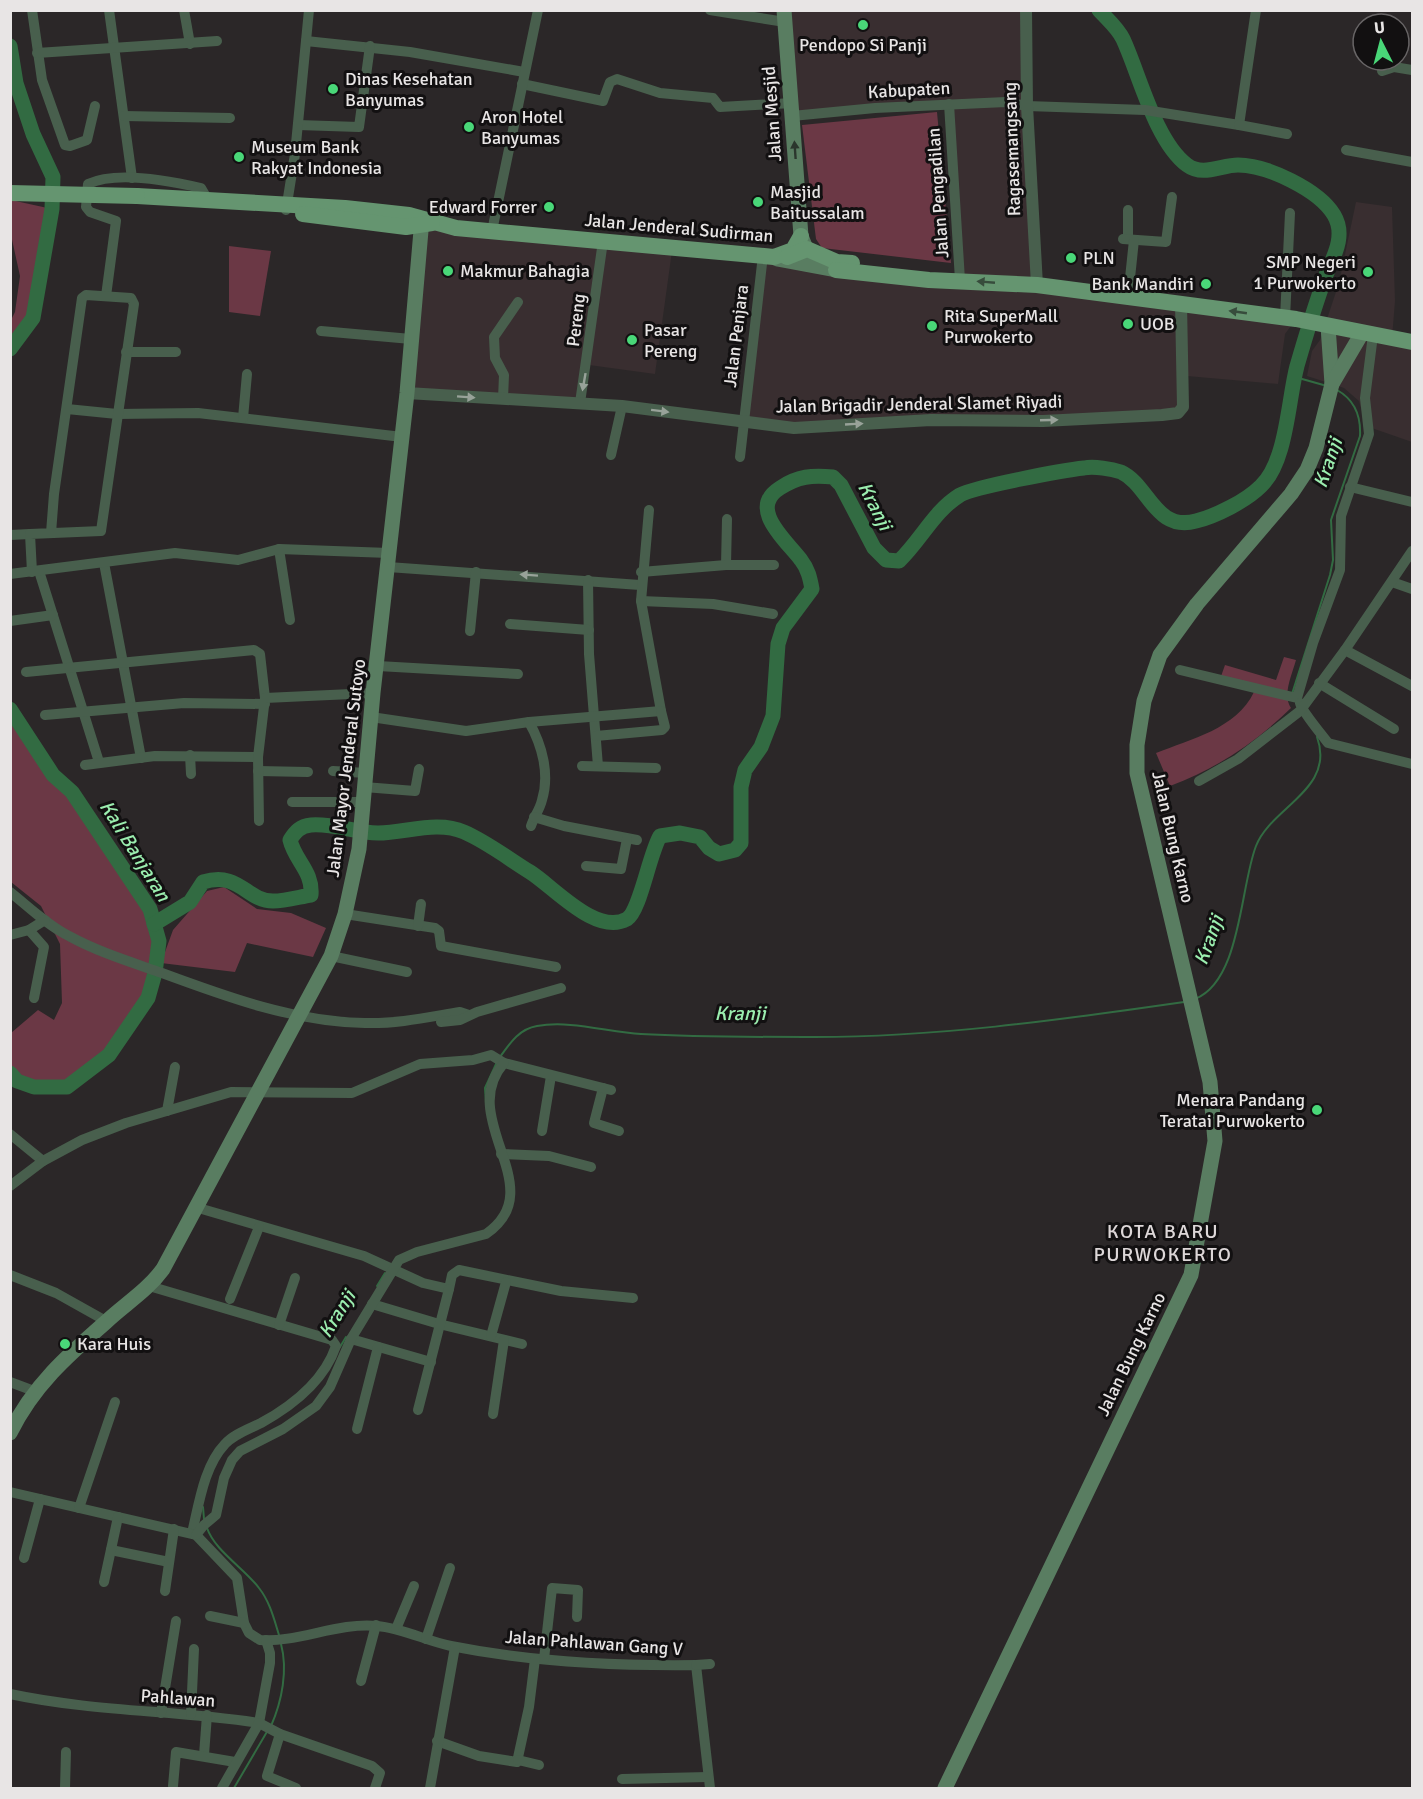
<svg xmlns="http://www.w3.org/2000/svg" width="1423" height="1799" font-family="Signika,sans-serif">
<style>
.built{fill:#392e30}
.green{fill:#6b3845}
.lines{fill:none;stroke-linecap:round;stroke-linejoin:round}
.stream{stroke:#326b42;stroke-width:2}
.river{stroke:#326b42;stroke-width:15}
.minor{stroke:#485f4d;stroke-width:10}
.tertiary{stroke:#485f4d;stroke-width:12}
.secondary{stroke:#597d61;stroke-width:15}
.primary{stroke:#659570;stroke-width:16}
.primary-bridge{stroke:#659570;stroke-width:16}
.oneway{fill:#2b362d}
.oneway2{fill:#374c3c}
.oneway3{fill:#98a299}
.poi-dot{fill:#49d778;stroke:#121011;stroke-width:2}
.labels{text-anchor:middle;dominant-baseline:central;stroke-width:6;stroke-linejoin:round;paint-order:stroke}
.poi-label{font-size:18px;fill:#e8e5e5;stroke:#121011;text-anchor:start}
.street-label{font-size:18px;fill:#e8e5e5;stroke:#121011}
.water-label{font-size:20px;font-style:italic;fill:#9beeaf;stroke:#121011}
.neighbourhood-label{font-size:20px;letter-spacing:1.5px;fill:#ddd7d8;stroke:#121011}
</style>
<rect width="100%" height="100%" fill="#2b2728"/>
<g class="built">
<path d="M784,11H1026L1037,285L1296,319L1285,334L1278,384L1187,376L1181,411L794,428L746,421L763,255L960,280L945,106L792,116Z"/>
<path d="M1356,202L1392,207L1395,301L1392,338L1412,342V442L1366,426L1359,401L1344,388L1307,376L1312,351L1320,340L1339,283Z"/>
<path d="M427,225L672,251L655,374L589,365L584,403L411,392Z"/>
</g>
<g class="green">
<path d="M937,112L951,263L822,248L816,239L802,125Z"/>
<path d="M11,200L52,209L33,318L11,349V320L15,312L20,276L11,235Z"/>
<path d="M229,246L271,251L260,316L229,312Z"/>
<path d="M1284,657L1296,660C1292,675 1282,695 1291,708C1255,743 1216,769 1170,786L1156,753C1191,739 1236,729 1254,692L1219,682L1225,665L1276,680Z"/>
<path d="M10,709L53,775L72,792L150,909L159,941L155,973L148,998L109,1055L67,1087H34L17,1081L11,1073V1033L38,1010L54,1020L62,1003L60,944L41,906L11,882Z"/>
<path d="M224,887L257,909L291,913L326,928L313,957L247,943L235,972L161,963L173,930L207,891Z"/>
</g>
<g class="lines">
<g class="stream">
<path d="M1295,377L1327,386"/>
<path d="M1292,694L1330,575L1333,560L1331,520L1360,436C1361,417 1355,400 1337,390"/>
<path d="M1195,999C1241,981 1240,887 1256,846C1271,807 1336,789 1317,737"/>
<path d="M500,1057C510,1043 519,1029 537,1026C570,1020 608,1032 641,1034C695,1037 750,1037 805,1037C932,1038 1059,1020 1184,1002"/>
<path d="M486,1104L485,1088L497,1062"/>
<path d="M377,1286L385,1273"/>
<path d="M340,1347L346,1337"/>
<path d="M203,1507L204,1519"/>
<path d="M207,1528C215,1551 244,1568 259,1588C270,1602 274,1619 279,1635"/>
<path d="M271,1726C282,1701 288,1670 281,1644"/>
<path d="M234,1788L268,1730"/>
</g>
<g class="river">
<path d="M10,46L16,83L33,134L53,177L52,209L33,318L10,349"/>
<path d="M10,709L53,775L72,792L150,909L159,941L155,973L148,998L109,1055L67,1087H34L17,1081L10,1073"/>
<path d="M154,924L190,902L203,882C240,871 246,901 273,901C285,901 299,897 311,895C313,871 295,861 290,840C295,832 300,826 311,825C333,823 356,833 378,833C406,833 437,820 464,832C487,842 509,859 530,872C554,887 596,936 627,919C640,911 649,855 660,836L680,833L700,837L709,848L719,854L735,850L741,843V787L745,770L761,747L773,716L778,644L783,628L812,589C810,578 808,569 801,560C787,541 747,509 780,488C798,476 812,475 833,477L841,485L874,548L886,560L899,561C921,540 934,511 960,495C974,487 1064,470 1084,468C1094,466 1112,469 1121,472C1149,485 1155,532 1196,521C1216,516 1246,501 1261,486C1287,461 1288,400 1297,366C1306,335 1315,305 1326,275C1334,256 1346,235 1334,215C1319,190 1267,165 1238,165C1221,165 1203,177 1187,165C1155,141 1139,73 1123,39C1118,28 1107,19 1099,10"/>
</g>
<g class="minor">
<path d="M32,10L42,80L65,145L70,146L87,140L95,106"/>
<path d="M109,10L132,178"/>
<path d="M184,10L190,44"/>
<path d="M710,10L785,22"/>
<path d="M306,41L410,52L524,72"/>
<path d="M37,53L217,41"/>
<path d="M1382,71L1394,67L1412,70"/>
<path d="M522,84L603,101L610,82L617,79L660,93L713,98L720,107L792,103"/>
<path d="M949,104L960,280"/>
<path d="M124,116L230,118"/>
<path d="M792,116L875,108L1006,102L1027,106L1145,110L1239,125L1256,10"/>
<path d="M298,125L359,127L370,46"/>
<path d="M1239,125L1287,134"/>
<path d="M1346,150L1412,162"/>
<path d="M286,210L295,154L309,10"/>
<path d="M1128,210V239"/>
<path d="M492,231L538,10"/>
<path d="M1123,239L1166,242L1172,197"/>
<path d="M106,296L116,221L90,212L86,207L88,184C117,170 171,181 201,188L208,200"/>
<path d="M1128,297L1134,240"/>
<path d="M1285,318L1290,213"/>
<path d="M321,331L411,339"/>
<path d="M126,352H176"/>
<path d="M503,399L504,375L495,358L494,337L518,302"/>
<path d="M580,403L603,241"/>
<path d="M67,409L117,414L198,413L402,437"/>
<path d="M243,418L247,374"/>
<path d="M611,455L622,406"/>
<path d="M740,457L763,255"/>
<path d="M1350,487L1412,502"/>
<path d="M10,535L30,534"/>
<path d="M279,549L290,620"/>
<path d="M104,563L141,758"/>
<path d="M726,565L727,519"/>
<path d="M388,567L640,585"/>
<path d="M39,571L99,762"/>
<path d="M32,572L30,534L101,531L134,304L131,298L86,295L82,298L54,494L51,533"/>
<path d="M641,572L726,565H774"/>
<path d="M10,574L175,553L238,560L279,549L389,553"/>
<path d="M588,580L589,654L598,766"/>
<path d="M1392,582L1412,589"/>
<path d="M641,601L713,604L773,614"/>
<path d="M10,621L53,615"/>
<path d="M510,624L589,630"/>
<path d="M470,631L476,572"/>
<path d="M1345,650L1412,686"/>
<path d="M378,666L518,674"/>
<path d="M1180,670L1297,698L1313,643L1340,570L1341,516L1369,434L1365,398L1373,335"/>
<path d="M26,672L254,650L260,654L265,698"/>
<path d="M1319,683L1394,729"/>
<path d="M1300,703C1301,710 1322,735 1328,743L1412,764"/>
<path d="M45,715L184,703L265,704"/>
<path d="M371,717L466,731L529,722L661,711L641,601L649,510"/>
<path d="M529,722C542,745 550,774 542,800C540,809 534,817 531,826"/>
<path d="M596,736L662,730L665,727L661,711"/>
<path d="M190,755L191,774"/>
<path d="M85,765L155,756L258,757"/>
<path d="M582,766L656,768"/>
<path d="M258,771L308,772"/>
<path d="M333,771L366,773"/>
<path d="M1199,781L1238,759L1300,711L1345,650L1412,551"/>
<path d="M364,787L415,791L419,769"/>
<path d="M292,802H363"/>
<path d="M534,817L564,826L637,840"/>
<path d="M259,821L258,757L265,698L373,693"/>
<path d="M586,866L621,869L627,839"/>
<path d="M10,892C29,907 47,925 69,936C98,952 131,962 162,973C227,997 295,1022 365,1023C397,1024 429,1017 460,1012L469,1015"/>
<path d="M345,914L435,928L439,931L441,946L556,967"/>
<path d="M418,926L421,904"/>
<path d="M29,930L44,947L34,998"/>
<path d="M10,935L29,930L45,920"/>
<path d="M331,956L407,972"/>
<path d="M441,1022L460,1020L477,1012L561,988"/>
<path d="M603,1088L594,1123L619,1131"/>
<path d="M167,1111L175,1067"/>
<path d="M542,1131L551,1076"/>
<path d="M10,1134L43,1161"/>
<path d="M501,1154L549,1156L591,1167"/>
<path d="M10,1186L43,1161L82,1140L126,1123L231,1092L352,1093L420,1064L473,1060L491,1055L504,1063L611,1090"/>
<path d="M195,1207L364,1256L423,1283L449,1289L452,1275L459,1270L561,1291L633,1298"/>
<path d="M10,1275L56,1293L106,1321"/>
<path d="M149,1286L332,1340L336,1346C324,1381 292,1406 261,1423C249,1429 234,1434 225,1444C204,1466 199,1504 192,1533"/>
<path d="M230,1299L259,1227"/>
<path d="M372,1304L439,1324L522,1344"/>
<path d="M279,1325L295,1278"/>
<path d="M491,1336L506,1282"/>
<path d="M351,1339L431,1362"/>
<path d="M10,1382L34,1391"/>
<path d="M418,1410L449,1289"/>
<path d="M493,1414L504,1340"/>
<path d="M357,1429L378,1347"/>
<path d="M10,1492L196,1535L237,1578L244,1623L249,1633L260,1640C297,1643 338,1622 377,1626C403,1628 426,1641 451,1646C531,1662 615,1666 696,1665L710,1788"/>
<path d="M79,1508L115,1402"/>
<path d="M196,1535L204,1525L216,1515L224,1478L232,1460L240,1451L283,1429L316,1406L330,1387L351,1339L399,1260L417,1252L486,1234C553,1188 455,1119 504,1063"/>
<path d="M111,1550L169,1562"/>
<path d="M24,1558L40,1499"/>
<path d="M104,1582L118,1517"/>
<path d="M165,1591L174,1529"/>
<path d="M210,1616L244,1623"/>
<path d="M396,1629L414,1586"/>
<path d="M426,1639L450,1568"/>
<path d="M544,1659L552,1588L578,1590L577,1617"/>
<path d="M696,1665L710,1664"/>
<path d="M361,1681L376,1625"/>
<path d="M10,1694C95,1712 175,1710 259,1723L270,1663V1653L266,1640"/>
<path d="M161,1713L176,1621"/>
<path d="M191,1714L194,1649"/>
<path d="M280,1734L267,1776L296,1788"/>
<path d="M437,1741L479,1756L517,1762L529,1707L535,1659"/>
<path d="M204,1755L207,1715"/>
<path d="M518,1760L539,1765"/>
<path d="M622,1779L708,1777"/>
<path d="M173,1786L176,1752L235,1762"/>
<path d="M65,1788L66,1752"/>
<path d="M222,1788L259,1723L280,1734L372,1766L380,1773L375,1788"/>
<path d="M430,1788L455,1647"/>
</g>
<g class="tertiary">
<path d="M1026,10L1027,106L1037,285"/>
<path d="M407,393L622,406L794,428L931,420L1043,421L1162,415L1178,413L1183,407L1181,304"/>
</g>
<g class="secondary">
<path d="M784,10L801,236L805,246"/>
<path d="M777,259L836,270"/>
<path d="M1328,326L1332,384"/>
<path d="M10,1433C33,1386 67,1356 106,1322C125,1304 147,1291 163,1269L331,956L345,914L359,849L373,693L407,393L422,219"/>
<path d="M945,1788L1191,1275L1215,1141L1210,1082L1137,773V745L1144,701L1160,655L1197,604L1291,494L1307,470L1316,448L1332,384L1362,333"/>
</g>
<g class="primary">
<path d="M137,196L345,208L409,215L456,228L774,257L793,250L801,236"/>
<path d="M303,214L406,227L432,223"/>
<path d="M787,257L807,249L837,262L852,263"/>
<path d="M836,270L929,280L1037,285L1296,319L1412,342"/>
</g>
<path class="primary-bridge" d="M10,193L137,196"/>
</g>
<defs><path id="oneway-solid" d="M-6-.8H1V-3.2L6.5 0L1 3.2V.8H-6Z" transform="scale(1.5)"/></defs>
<use class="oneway" href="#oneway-solid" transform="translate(795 150) rotate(-94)"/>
<g class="oneway2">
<use href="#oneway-solid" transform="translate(986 282) rotate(-175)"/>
<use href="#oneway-solid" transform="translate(1238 312) rotate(-172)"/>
</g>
<g class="oneway3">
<use href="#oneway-solid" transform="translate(584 382) rotate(100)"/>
<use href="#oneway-solid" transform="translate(466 397) rotate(4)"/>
<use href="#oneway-solid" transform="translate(660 411) rotate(7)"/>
<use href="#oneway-solid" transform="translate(1049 420) rotate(-2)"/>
<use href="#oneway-solid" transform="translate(854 424) rotate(-3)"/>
<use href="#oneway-solid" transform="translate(529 575) rotate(-176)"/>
</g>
<g class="poi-dot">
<circle cx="863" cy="25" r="6"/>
<circle cx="333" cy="89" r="6"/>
<circle cx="469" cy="127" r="6"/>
<circle cx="239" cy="157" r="6"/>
<circle cx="758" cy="202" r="6"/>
<circle cx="549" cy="207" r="6"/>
<circle cx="1071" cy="258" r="6"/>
<circle cx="448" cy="271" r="6"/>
<circle cx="1368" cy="272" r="6"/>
<circle cx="1206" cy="284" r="6"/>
<circle cx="1128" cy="324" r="6"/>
<circle cx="932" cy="326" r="6"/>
<circle cx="632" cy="340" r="6"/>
<circle cx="1317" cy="1110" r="6"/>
<circle cx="65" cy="1344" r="6"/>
</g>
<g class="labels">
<g class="poi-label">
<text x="863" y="45" text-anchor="middle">Pendopo Si Panji</text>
<text x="345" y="79">Dinas Kesehatan<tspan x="345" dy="21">Banyumas</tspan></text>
<text x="481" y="117">Aron Hotel<tspan x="481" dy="21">Banyumas</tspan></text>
<text x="251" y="147">Museum Bank<tspan x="251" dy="21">Rakyat Indonesia</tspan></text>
<text x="770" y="192">Masjid<tspan x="770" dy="21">Baitussalam</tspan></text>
<text x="537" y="207" text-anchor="end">Edward Forrer</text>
<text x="1083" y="258">PLN</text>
<text x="1356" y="262" text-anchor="end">SMP Negeri<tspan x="1356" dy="21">1 Purwokerto</tspan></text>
<text x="460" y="271">Makmur Bahagia</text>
<text x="1194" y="284" text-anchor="end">Bank Mandiri</text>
<text x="944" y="316">Rita SuperMall<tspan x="944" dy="21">Purwokerto</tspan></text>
<text x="1140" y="324">UOB</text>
<text x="644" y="330">Pasar<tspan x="644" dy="21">Pereng</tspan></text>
<text x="1305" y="1100" text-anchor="end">Menara Pandang<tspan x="1305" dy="21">Teratai Purwokerto</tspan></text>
<text x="77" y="1344">Kara Huis</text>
</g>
<g class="street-label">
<text transform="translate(909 90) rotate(-3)">Kabupaten</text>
<text transform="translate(772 114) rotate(-94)">Jalan Mesjid</text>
<text transform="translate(1012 149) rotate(-92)">Ragasemangsang</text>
<text transform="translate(938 193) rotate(-94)">Jalan Pengadilan</text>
<text transform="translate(679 228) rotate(5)">Jalan Jenderal Sudirman</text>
<text transform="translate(576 320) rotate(-83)">Pereng</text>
<text transform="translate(736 336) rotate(-83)">Jalan Penjara</text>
<text transform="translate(919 404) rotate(-1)">Jalan Brigadir Jenderal Slamet Riyadi</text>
<text transform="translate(346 768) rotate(-83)">Jalan Mayor Jenderal Sutoyo</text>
<text transform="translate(1173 837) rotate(77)">Jalan Bung Karno</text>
<text transform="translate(1131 1354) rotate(-64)">Jalan Bung Karno</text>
<text transform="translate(594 1643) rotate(4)">Jalan Pahlawan Gang V</text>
<text transform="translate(178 1698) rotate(4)">Pahlawan</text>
</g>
<g class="water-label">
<text transform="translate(1328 463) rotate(-71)">Kranji</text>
<text transform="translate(875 506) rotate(63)">Kranji</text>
<text transform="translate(135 851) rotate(58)">Kali Banjaran</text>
<text transform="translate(1209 940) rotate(-70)">Kranji</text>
<text x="740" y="1013">Kranji</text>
<text transform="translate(337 1314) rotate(-58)">Kranji</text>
</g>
<g class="neighbourhood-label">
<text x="1163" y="1231">KOTA BARU<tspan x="1163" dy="23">PURWOKERTO</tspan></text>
</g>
</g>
<rect width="1423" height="1799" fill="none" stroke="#e8e5e5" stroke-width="24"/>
<g transform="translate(1381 42) rotate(354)"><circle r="28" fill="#121011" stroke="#686566" stroke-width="1.5"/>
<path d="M0-4.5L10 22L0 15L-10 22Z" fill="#49d778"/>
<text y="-9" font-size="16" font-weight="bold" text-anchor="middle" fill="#e8e5e5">U</text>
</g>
</svg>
